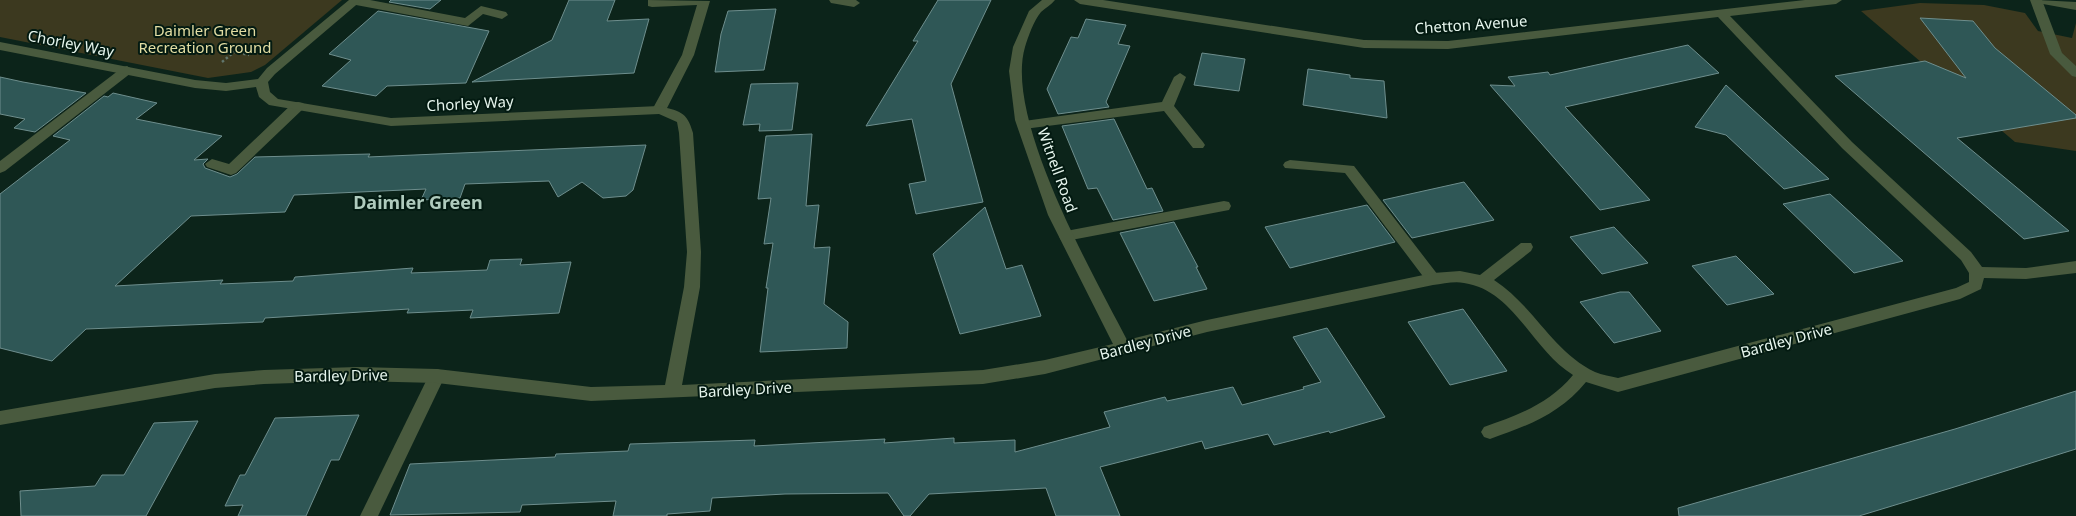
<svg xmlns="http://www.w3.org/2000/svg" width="2076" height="516" font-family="'Noto Sans',sans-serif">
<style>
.green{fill:#3c391f}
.building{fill:#2f5756;stroke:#6e8e8d}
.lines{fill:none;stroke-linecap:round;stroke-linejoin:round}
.path{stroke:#61766d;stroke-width:2.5;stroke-dasharray:2.5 2.5;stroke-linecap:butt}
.lane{fill:#495a3e;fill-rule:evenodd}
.street{fill:#495a3e;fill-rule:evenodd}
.labels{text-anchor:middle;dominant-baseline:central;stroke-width:4;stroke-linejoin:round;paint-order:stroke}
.street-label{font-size:15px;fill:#e6f5ed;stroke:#031a11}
.park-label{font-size:15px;fill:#e3dda3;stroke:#031a11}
.quarter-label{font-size:18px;font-weight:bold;fill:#afcbbd;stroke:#031a11}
</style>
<rect width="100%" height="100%" fill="#0c241a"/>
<g class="green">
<path d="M0,0H342L265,65L251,72L208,78L0,37Z"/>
<path d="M1920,3L1984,5L2025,13L2038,31L2072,38L2076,23V151L2015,142L1861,11Z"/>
</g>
<g class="building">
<path d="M391,0H441L430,9L389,2Z"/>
<path d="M569,0H615L607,21L649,19L634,73L472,82L552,40Z"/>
<path d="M938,0H991L951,84L983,202L916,214L909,184L926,181L912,119L866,126L918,41H913Z"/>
<path d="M776,9L764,70L715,72L721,34L728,11Z"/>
<path d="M378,11L489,31L466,83L387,86L376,96L322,86L351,60L329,54Z"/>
<path d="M1920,18L1973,21L1995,48L2076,115V118L1957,138L2069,231L2024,239L1835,76L1925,61L1966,78Z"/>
<path d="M1086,19L1126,25L1118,44L1130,46L1106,102L1109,107L1058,114L1047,89L1071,37L1078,38Z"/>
<path d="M1688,45L1719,73L1565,107L1650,200L1600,210L1490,85L1515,86L1508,77L1548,72L1550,75Z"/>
<path d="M1202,53L1245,59L1239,91L1194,85Z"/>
<path d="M1308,69L1350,75V78L1384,81L1387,118L1303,105Z"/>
<path d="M0,77L23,82L86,93L35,132L14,128L25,119L0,114Z"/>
<path d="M798,83L792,130L759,131L760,124L743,125L751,84Z"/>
<path d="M1726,85L1800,153L1829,179L1784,189L1726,135L1695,127Z"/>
<path d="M113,93L157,103L136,119L222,136L194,160L208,159L203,164L205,168L230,177L237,174L255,157L370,154L368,157L646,145L633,190L626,196L603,198L582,182L558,197L549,181L465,184L460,198L421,200L426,189L294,195L285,212L191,216L115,286L223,280L220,284L293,281L295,277L413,268L411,273L487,270L490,260L522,259L520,265L571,262L559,313L470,318L473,310L407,313L409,309L265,318L263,322L86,329L52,361L0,348V194L70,140L53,136L104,96L108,97Z"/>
<path d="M1114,119L1147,189L1152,188L1163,211L1113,220L1097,188L1088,189L1062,126Z"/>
<path d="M812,134L806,206L819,205L814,248L830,247L824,304L848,322L847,348L760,352L768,288H766L773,243L764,244L771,198L758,199L766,136Z"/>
<path d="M1464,182L1494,220L1412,238L1383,200Z"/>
<path d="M1830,194L1903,261L1854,273L1783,204Z"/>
<path d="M1367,205L1395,242L1290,268L1265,227Z"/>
<path d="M985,207L1006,269L1022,265L1041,316L960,334L933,254Z"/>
<path d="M1174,222L1198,267H1196L1207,289L1154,301L1120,233Z"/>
<path d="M1614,227L1648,263L1602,274L1570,237Z"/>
<path d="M1736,256L1774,294L1727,305L1692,266Z"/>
<path d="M1620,292H1629L1661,331L1614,343L1580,302Z"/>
<path d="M1463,309L1507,371L1450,385L1408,322Z"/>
<path d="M1327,328L1385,417L1330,433L1329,431L1274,445L1268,434L1205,449L1202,441L1100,467L1120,516H1056L1046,488L929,494L910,516H904L888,493L785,494L712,498L710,511L667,514V516H613L616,501L522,505L520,512L390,515L410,464L555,457L556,454L628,451L630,444L755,440L754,446L885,439L884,443L954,438V443L1015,440V452L1110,427L1104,412L1165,397L1167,401L1233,387L1242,405L1304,389L1303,387L1321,382L1293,337Z"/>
<path d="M2076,391V449L1951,488L1859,516H1679L1678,508L1955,429Z"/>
<path d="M359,415L339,460H331L306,516H238L243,505L225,506L240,475H245L275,418Z"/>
<path d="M198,421L146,516H21L20,491L95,486L102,475H124L154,423Z"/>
</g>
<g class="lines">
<path class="path" d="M222,62L234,52L249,55"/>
<g class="lane">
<path d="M351,0H370L465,18L481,6L506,12L508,15L502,19L483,14L468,26L356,5L352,4Z"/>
<path d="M648,0L710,1L694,55L666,110L659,114L652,110L682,55L697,5L652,7L648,6Z"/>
<path d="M829,0H856L860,3L854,7L831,3Z"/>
<path d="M2030,0H2042L2062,53L2076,66V77L2072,76L2050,54Z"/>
<path d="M127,66L133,70L131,73L5,171L0,173V161L123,67Z"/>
<path d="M1180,73L1186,77L1174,106L1203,142L1205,145L1203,148H1193L1164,111L1024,129L1017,125L1024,121L1162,102L1174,77Z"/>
<path d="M298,102L303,103L305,106L303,109L236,173L231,175L207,167L205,164L212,159L229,164L293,103Z"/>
<path d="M1290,160L1354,166L1438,275L1441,279L1438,283H1428L1345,173L1285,168L1283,165L1285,162Z"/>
<path d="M1224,201L1229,202L1231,206L1229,210L1066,241L1061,240L1059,236L1061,232L1066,231Z"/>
<path d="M437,369L443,371L445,376L378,516H360L431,371Z"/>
</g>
<g class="street">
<path d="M349,0H362L275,74L268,82L270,92L278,99L391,118L659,106C679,111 687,111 693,133L701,252L700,287L682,385L983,370L1045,360L1113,344L1048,215L1015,120L1009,71L1013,47L1029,11L1042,0H1055C1051,5 1045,8 1041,12C1034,20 1028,37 1025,47C1004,119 1093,274 1127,340L1207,320L1433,273L1460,271L1480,275L1521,243H1531L1533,247L1531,251L1494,280C1533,305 1553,352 1595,372C1602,375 1611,376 1618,378L1956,288L1969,282V273L1961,260L1842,148L1718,17L1448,49L1364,48L1080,4L1074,0H1103L1364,40L1448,41L1805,0H1842L1836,4L1730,16L1852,142L1971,252L1982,267L2026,268L2076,261V273L2026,279L1984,278L1981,289L1960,299L1618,392L1586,382C1560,414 1527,426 1490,439L1484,437L1481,432L1484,427C1518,415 1549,404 1573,375C1532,350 1514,290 1464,283C1454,281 1443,284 1433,285L1207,332L1045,374L983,384L591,401L437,383L357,381L264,384L215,388L0,425V411L215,374L264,370L357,367L437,369L591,387L665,385L684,287L687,252L679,133L677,122L659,114L391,126L269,105L259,97L256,87L226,91L195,88L0,50V42L195,80L226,83L258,79L267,68Z"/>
<path d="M2037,0L2076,2V10L2043,4Z"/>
</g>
</g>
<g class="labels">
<g class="street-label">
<text transform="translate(1471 24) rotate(-4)">Chetton Avenue</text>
<text transform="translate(71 43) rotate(11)">Chorley Way</text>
<text transform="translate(470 103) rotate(-3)">Chorley Way</text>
<text transform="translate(1058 170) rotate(70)">Witnell Road</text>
<text transform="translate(1786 340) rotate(-15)">Bardley Drive</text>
<text transform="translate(1145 342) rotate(-15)">Bardley Drive</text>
<text transform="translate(341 375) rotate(-1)">Bardley Drive</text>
<text transform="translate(745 389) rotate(-3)">Bardley Drive</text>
</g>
<g class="park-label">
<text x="205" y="30">Daimler Green<tspan x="205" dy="17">Recreation Ground</tspan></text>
</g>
<g class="quarter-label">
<text x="418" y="202">Daimler Green</text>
</g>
</g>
</svg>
